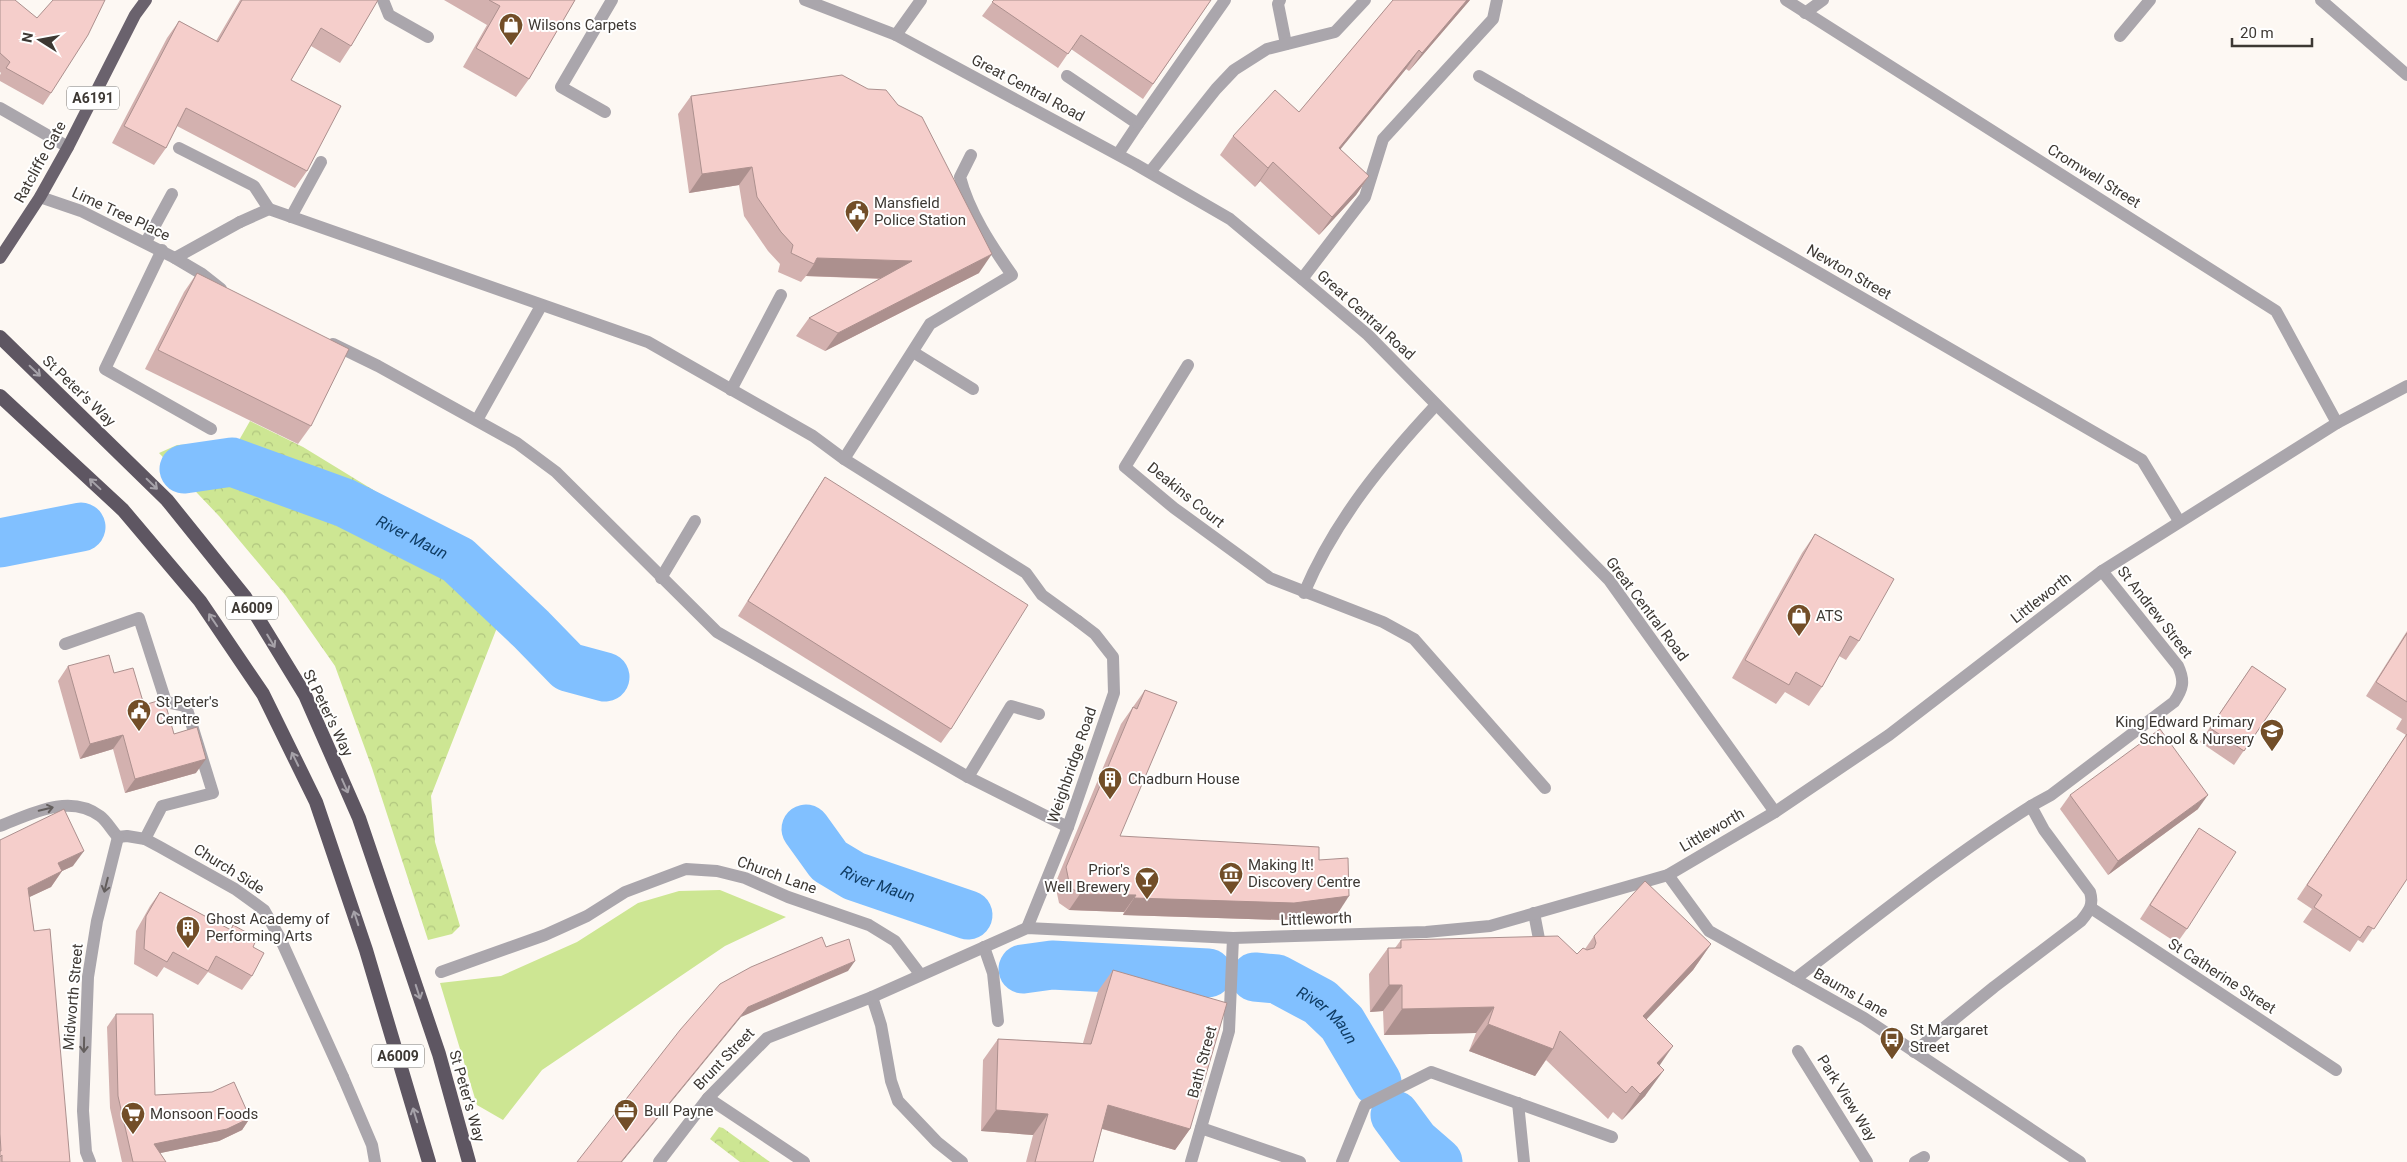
<svg xmlns="http://www.w3.org/2000/svg" width="2407" height="1162" font-family="Roboto,sans-serif">
<style>
.grass{fill:#cde693}
.forest{fill:url(#forest-crowns)}
.lines{fill:none;stroke-linecap:round;stroke-linejoin:round}
.river{stroke:#81c0ff;stroke-width:49}
.service{stroke:#aaa6ac;stroke-width:12}
.minor{stroke:#aaa6ac;stroke-width:12}
.primary{stroke:#6a626d;stroke-width:12}
.trunk{stroke:#5e5662;stroke-width:14}
.wall{fill:#d3b1af}
.shaded-wall{fill:#ac908e}
.building{fill:#f5cecb;stroke:#ac908e}
.oneway{stroke:#a6a2a9}
.oneway2{stroke:#635e5d}
.labels{text-anchor:middle;dominant-baseline:central;stroke-width:4;stroke-linejoin:round;paint-order:stroke}
.shield{fill:#fff;stroke:#777470;stroke-width:1}
.shield-label{font-size:14px;font-weight:bold;fill:#3d3833}
.poi-label{font-size:15px;fill:#3d3833;stroke:#fff;text-anchor:start}
.street-label{font-size:15px;fill:#3d3833;stroke:#fff}
.water-label{font-size:16px;font-style:italic;fill:#103d65;stroke:#fff}
</style>
<defs>
<pattern id="forest-crowns" width="20" height="18" patternUnits="userSpaceOnUse" patternTransform="scale(1.25)"><rect width="20" height="18" fill="#cde693"/><path d="M2 6a3 3 0 1 1 6 0M12 15a3 3 0 1 1 6 0" fill="none" stroke="#b1c67f"/></pattern>
</defs>
<rect width="100%" height="100%" fill="#fdf8f3"/>
<path class="grass" d="M720,890L786,917L725,946L542,1070L503,1120L477,1105L440,983L501,976L577,942L638,903L679,891Z"/>
<g class="forest">
<path d="M250,421L303,447L393,502L473,553L511,592L431,796L435,842L460,926L452,934L428,940L372,768L335,666L286,596L219,516L159,453L177,445L238,442Z"/>
<path d="M719,1127L723,1128L770,1162H740L710,1139Z"/>
</g>
<g class="lines">
<g class="river">
<path id="s1" d="M184,469L232,462L345,503L458,560L531,629L568,667L605,677"/>
<path d="M0,543L81,527"/>
<path id="s2" d="M806,829L829,861L854,876L968,915"/>
<path d="M1023,969L1052,965L1208,973"/>
<path id="s3" d="M1255,977L1277,979L1320,1002L1342,1023L1377,1082"/>
<path d="M1395,1115L1415,1142L1438,1162"/>
</g>
<g class="service">
<path d="M383,0L389,15L428,37"/>
<path d="M1280,0L1278,4L1286,44"/>
<path d="M1067,76L1138,124L1118,154"/>
<path d="M605,112L561,87L612,0"/>
<path d="M1138,124L1225,0"/>
<path d="M179,148L254,186L269,209"/>
<path d="M291,217L321,162"/>
<path d="M240,222L269,209L648,342L813,436L844,459L1026,573L1042,595L1078,621"/>
<path d="M146,242L172,194"/>
<path d="M162,250L105,369L211,429"/>
<path d="M175,258L202,274L221,289"/>
<path d="M333,344L378,366L517,443L556,472L717,632L968,777L1068,827"/>
<path d="M913,352L973,389"/>
<path d="M731,390L781,295"/>
<path d="M477,420L541,306"/>
<path d="M844,459L930,324L1012,275C991,245 969,212 960,177L971,155"/>
<path d="M661,578L695,521"/>
<path d="M65,644L139,618L166,702L186,706L213,793L162,806L145,839"/>
<path d="M968,777L1011,706L1039,714"/>
<path d="M1534,913L1539,939L1548,947"/>
<path d="M984,947L993,973L998,1021"/>
<path d="M1795,979C1872,920 1949,858 2031,806"/>
<path d="M872,997L881,1025L891,1081L898,1101L937,1142L962,1162"/>
<path d="M343,1077L372,1145L375,1162"/>
<path d="M708,1098L804,1162"/>
<path d="M1518,1103L1524,1162"/>
<path d="M1201,1128L1300,1162"/>
<path d="M1342,1162L1365,1105L1431,1072L1612,1137"/>
</g>
<g class="minor">
<path d="M805,0L896,35L1135,164L1230,219L1302,279L1368,335L1609,580L1775,812"/>
<path d="M1786,0L2276,311L2337,423"/>
<path d="M2321,0L2407,75"/>
<path d="M1805,13L1823,0"/>
<path d="M896,35L921,0"/>
<path d="M2120,36L2150,0"/>
<path d="M1479,76L2142,460L2179,521"/>
<path d="M0,108L68,147"/>
<path d="M1150,172L1216,89L1234,70L1267,49L1335,32L1365,0"/>
<path d="M40,197L81,211L175,258L240,222"/>
<path d="M1302,279L1365,197L1383,139L1493,19L1497,0"/>
<path d="M1188,365L1125,467L1174,508L1270,578L1383,622L1414,639L1545,788"/>
<path d="M1304,593C1335,520 1383,462 1436,405"/>
<path d="M0,826C31,814 69,793 100,816C107,821 112,831 118,837"/>
<path d="M118,837L127,836L145,839L160,847L235,889L264,910L280,938L343,1077"/>
<path d="M1668,875L1709,931L1864,1018L2080,1162"/>
<path d="M2091,908L2336,1070"/>
<path d="M1027,928L1068,827L1114,693L1113,657L1095,634L1078,621"/>
<path d="M441,972L545,935L587,916L625,892L686,869L717,871L745,878L788,897L869,925L895,941L920,974"/>
<path d="M1798,1051L1867,1162"/>
<path d="M1914,1052L1994,987L2081,921C2089,911 2094,905 2090,892L2044,830L2031,806L2051,795L2174,702C2183,689 2185,681 2178,666L2102,571"/>
<path d="M90,1162L86,1152L83,1111L88,977L97,921L118,837"/>
<path d="M659,1162L708,1098L767,1038L872,997L1027,928L1233,938L1426,932L1490,926L1668,875L1775,812L1889,735L2102,571L2337,423L2407,386"/>
<path d="M1191,1162L1229,1031L1233,938"/>
<path d="M1915,1162L1924,1157"/>
</g>
<path class="primary" d="M0,258L40,197L68,147L135,15L146,0"/>
<g class="trunk">
<path d="M0,337L167,500L245,597L305,695L359,818L439,1054L469,1162"/>
<path d="M0,396L123,510L200,601L263,694L316,802L366,950L429,1162"/>
</g>
</g>
<g class="wall">
<path d="M0,0L37,18L51,93L43,105L0,81V75L1,73L0,72Z"/>
<path d="M240,0H378L351,46L340,63L311,46L291,80L307,171L295,188L177,126L166,148L154,165L112,143L167,38L179,21L216,41Z"/>
<path d="M444,0H575L529,79L516,97L463,67L487,25Z"/>
<path d="M994,0H1211L1143,99L1071,49L1058,68L982,16Z"/>
<path d="M1393,0H1470L1409,71L1406,69L1340,149L1369,176L1356,195L1319,235L1260,181L1255,187L1220,155L1233,136L1299,112Z"/>
<path d="M691,96L979,273L825,351L796,336L809,318L879,279L806,276L801,282L778,272L780,264L768,251L744,216L739,185L689,193L678,114Z"/>
<path d="M197,273L311,426L298,444L145,369L184,292Z"/>
<path d="M825,477L951,729L941,743L738,616L815,492Z"/>
<path d="M1815,534L1859,641L1846,660L1839,656L1822,687L1809,706L1785,692L1776,704L1732,678L1802,553Z"/>
<path d="M2407,631V879L2363,943L2358,940L2350,952L2303,922L2312,909L2297,899L2406,735L2396,729L2402,719L2366,696Z"/>
<path d="M68,666L114,673L144,705L174,734L196,773L125,793L113,749L80,759L58,681Z"/>
<path d="M2252,666L2286,689L2234,765L2200,742Z"/>
<path d="M1145,690L1120,836L1319,860L1338,913L1282,920L1123,915L1124,912L1069,910L1059,903L1055,884L1121,724Z"/>
<path d="M2070,795L2198,809L2108,875L2060,809Z"/>
<path d="M2199,828L2187,929L2177,943L2140,919L2189,843Z"/>
<path d="M0,840L73,866L62,871L51,887L29,897L70,1162H0Z"/>
<path d="M160,892L230,930L233,925L253,947L252,976L242,990L208,972L198,985L164,967L157,977L134,964L136,931L150,906Z"/>
<path d="M1594,936L1711,944L1693,970L1646,1020L1660,1065L1645,1096L1622,1120L1613,1112L1608,1119L1546,1060L1535,1076L1469,1051L1476,1033L1384,1035L1383,1011L1370,1012L1369,974L1388,948H1395L1401,940L1577,954L1585,949Z"/>
<path d="M1113,970L1190,1129L1175,1150L1102,1129L1093,1162H1026L1033,1135L981,1131L983,1060L998,1039L1083,1043L1098,991Z"/>
<path d="M116,1014L155,1095L250,1118L242,1130L219,1141L160,1153L166,1162H122L110,1108L107,1027Z"/>
</g>
<g class="shaded-wall">
<path d="M1467,0H1470L1409,71L1422,53Z"/>
<path d="M1419,50L1406,69L1326,167L1339,148Z"/>
<path d="M1273,162L1260,181L1255,187L1268,168Z"/>
<path d="M752,167L739,185L689,193L702,174Z"/>
<path d="M1369,176L1356,195L1319,235L1332,217Z"/>
<path d="M992,254L979,273L825,351L838,333Z"/>
<path d="M817,258L912,261L899,279L806,276L814,264Z"/>
<path d="M123,735L113,749L80,759L90,744Z"/>
<path d="M206,759L196,773L125,793L135,779Z"/>
<path d="M2208,795L2198,809L2108,875L2118,861Z"/>
<path d="M84,851L73,866L47,878L58,863Z"/>
<path d="M62,871L51,887L17,903L28,888Z"/>
<path d="M1080,894L1136,895L1124,912L1069,910Z"/>
<path d="M1349,896L1338,913L1282,920L1123,915L1134,898Z"/>
<path d="M1711,944L1693,970L1624,1043L1643,1016Z"/>
<path d="M855,961L848,971L741,1017L622,1162H621L748,1007Z"/>
<path d="M1389,985H1402L1383,1011L1370,1012Z"/>
<path d="M1494,1007L1476,1033L1384,1035L1402,1009Z"/>
<path d="M1488,1024L1553,1049L1535,1076L1469,1051Z"/>
<path d="M1673,1046L1655,1072L1657,1063Z"/>
<path d="M1664,1070L1645,1096L1622,1120L1640,1094Z"/>
<path d="M1108,1105L1190,1129L1175,1150L1093,1126Z"/>
<path d="M996,1110L1048,1114L1033,1135L981,1131Z"/>
<path d="M250,1118L242,1130L219,1141L146,1156L154,1144Z"/>
</g>
<g class="building">
<path d="M0,0H15L37,18L53,0H105L88,35L51,93L6,68L10,62L0,53Z"/>
<path d="M242,0H378L351,46L321,28L291,80L341,106L307,171L186,108L166,148L124,126L179,21L218,42Z"/>
<path d="M489,0H575L529,79L476,48L500,6Z"/>
<path d="M994,0H1211L1153,84L1081,35L1068,54L992,2Z"/>
<path d="M1393,0H1467L1422,53L1419,50L1339,148L1369,176L1332,217L1273,162L1268,168L1233,136L1275,90L1299,112Z"/>
<path d="M842,75L868,89L886,90L898,105L922,117L992,254L838,333L809,318L912,261L817,258L814,264L791,253L793,245L781,232L757,197L752,167L702,174L691,96Z"/>
<path d="M197,273L349,349L311,426L158,350Z"/>
<path d="M825,477L1028,605L951,729L748,601Z"/>
<path d="M1815,534L1894,579L1859,641L1850,636L1822,687L1796,672L1789,685L1745,660Z"/>
<path d="M2407,633V702L2376,682Z"/>
<path d="M109,655L114,673L133,668L144,705L164,699L174,734L197,727L206,759L135,779L123,735L90,744L68,666Z"/>
<path d="M2252,666L2286,689L2244,751L2210,728Z"/>
<path d="M1145,690L1177,702L1120,836L1319,847V860L1348,858L1349,896L1294,903L1134,898L1136,895L1080,894L1070,887L1066,867L1133,707L1137,709Z"/>
<path d="M2160,729L2208,795L2118,861L2070,795Z"/>
<path d="M2407,734V879L2374,929L2368,926L2360,938L2314,907L2322,895L2307,885Z"/>
<path d="M64,809L84,851L58,863L62,871L28,888L34,931L50,929L70,1162H2V1155L0,1157V1151H1L0,1134V840Z"/>
<path d="M2199,828L2236,852L2187,929L2150,905Z"/>
<path d="M1645,881L1711,944L1643,1016L1673,1046L1657,1063L1664,1070L1640,1094L1632,1086L1626,1093L1560,1031L1553,1049L1488,1024L1494,1007L1402,1009V985H1389L1388,948H1401V940L1558,936L1577,954L1583,948L1587,950L1594,948L1596,943L1594,936Z"/>
<path d="M160,892L231,930L233,925L257,938L253,947L264,953L252,976L216,956L208,971L173,952L167,962L144,949L146,916Z"/>
<path d="M822,937L826,947L849,939L855,961L748,1007L621,1162H577L680,1030L720,984L751,967Z"/>
<path d="M1113,970L1227,1003L1190,1129L1108,1105L1093,1162H1035L1048,1114L996,1110L998,1039L1091,1044Z"/>
<path d="M116,1014H153L155,1095L212,1092L234,1082L250,1118L227,1129L154,1144L166,1162H133L118,1096Z"/>
</g>
<defs><path id="oneway-shaft" d="M-6 0H5M1.5-3L5.5 0L1.5 3" fill="none" stroke-width="1.6" stroke-linecap="round" stroke-linejoin="round" transform="scale(1.25)"/></defs>
<g class="oneway">
<use href="#oneway-shaft" transform="translate(35 371) rotate(44)"/>
<use href="#oneway-shaft" transform="translate(95 484) rotate(-137)"/>
<use href="#oneway-shaft" transform="translate(152 484) rotate(44)"/>
<use href="#oneway-shaft" transform="translate(213 620) rotate(-124)"/>
<use href="#oneway-shaft" transform="translate(271 641) rotate(59)"/>
<use href="#oneway-shaft" transform="translate(295 759) rotate(-116)"/>
<use href="#oneway-shaft" transform="translate(345 786) rotate(66)"/>
<use href="#oneway-shaft" transform="translate(356 918) rotate(-108)"/>
<use href="#oneway-shaft" transform="translate(418 992) rotate(72)"/>
<use href="#oneway-shaft" transform="translate(415 1115) rotate(-107)"/>
</g>
<g class="oneway2">
<use href="#oneway-shaft" transform="translate(46 809) rotate(-13)"/>
<use href="#oneway-shaft" transform="translate(106 885) rotate(104)"/>
<use href="#oneway-shaft" transform="translate(84 1045) rotate(91)"/>
</g>
<defs>
<symbol id="shop-pin" viewBox="-11 -11 22 30"><path d="M0 17L-7.5 6A9.5 9.5 0 1 1 7.5 6Z" fill="#724e28" stroke="#fff"/><path d="M-5-2.5h2.3a2.7 3.5 0 0 1 5.4 0H5L5.5 6h-11ZM-1.5-2.5h3a1.5 2.3 0 0 0-3 0Z" fill="#fff"/></symbol>
<symbol id="civic-pin" viewBox="-11 -11 22 30"><path d="M0 17L-7.5 6A9.5 9.5 0 1 1 7.5 6Z" fill="#724e28" stroke="#fff"/><path d="M-.6-6.5H3V-4.5H.6V-3L4-1V1h2V6H-6V1h2V-1L-.6-3ZM-1.2 2.5V6h2.4V2.5Z" fill="#fff"/></symbol>
<symbol id="school-pin" viewBox="-11 -11 22 30"><path d="M0 17L-7.5 6A9.5 9.5 0 1 1 7.5 6Z" fill="#724e28" stroke="#fff"/><path d="M0-5L7-2L0 1L-7-2ZM-4 1L0 2.5L4 1V4Q0 6-4 4Z" fill="#fff"/></symbol>
<symbol id="building-pin" viewBox="-11 -11 22 30"><path d="M0 17L-7.5 6A9.5 9.5 0 1 1 7.5 6Z" fill="#724e28" stroke="#fff"/><path d="M-4-6H4V6H1V3H-1V6H-4ZM-2.5-4.3h1.7v1.8h-1.7ZM.8-4.3h1.7v1.8H.8ZM-2.5-1h1.7V.8h-1.7ZM.8-1h1.7V.8H.8Z" fill="#fff"/></symbol>
<symbol id="museum-pin" viewBox="-11 -11 22 30"><path d="M0 17L-7.5 6A9.5 9.5 0 1 1 7.5 6Z" fill="#724e28" stroke="#fff"/><path d="M0-6L6-3V-2H-6V-3ZM-5-1h2V3h-2ZM-1-1h2V3h-2ZM3-1h2V3H3ZM-6 4H6V6H-6Z" fill="#fff"/></symbol>
<symbol id="bar-pin" viewBox="-11 -11 22 30"><path d="M0 17L-7.5 6A9.5 9.5 0 1 1 7.5 6Z" fill="#724e28" stroke="#fff"/><path d="M-6-5H6L.8 .8V4.5H3.5V6h-7V4.5H-.8V.8Z" fill="#fff"/></symbol>
<symbol id="bus-pin" viewBox="-11 -11 22 30"><path d="M0 17L-7.5 6A9.5 9.5 0 1 1 7.5 6Z" fill="#724e28" stroke="#fff"/><path d="M-5-6H5V4H4V6H2V4H-2V6H-4V4H-5ZM-3.5-4V0h7V-4ZM-3.5 1.2v1.5H-2V1.2ZM2 1.2v1.5H3.5V1.2Z" fill="#fff"/></symbol>
<symbol id="office-pin" viewBox="-11 -11 22 30"><path d="M0 17L-7.5 6A9.5 9.5 0 1 1 7.5 6Z" fill="#724e28" stroke="#fff"/><path d="M-6-3h4V-5.5h4V-3h4V5H-6ZM-1-4.5V-3h2v-1.5ZM-6 0V1H6V0Z" fill="#fff"/></symbol>
<symbol id="supermarket-pin" viewBox="-11 -11 22 30"><path d="M0 17L-7.5 6A9.5 9.5 0 1 1 7.5 6Z" fill="#724e28" stroke="#fff"/><path d="M-6-5.5h2.5l.6 2H6L4.5 2H-2.5L-4.4-4H-6ZM-1.5 3.2a1.3 1.3 0 1 0 .1 0ZM3 3.2a1.3 1.3 0 1 0 .1 0Z" fill="#fff"/></symbol>
</defs>
<g fill-rule="evenodd">
<use href="#shop-pin" x="497" y="11" width="28" height="38"/>
<use href="#civic-pin" x="843" y="198" width="28" height="38"/>
<use href="#shop-pin" x="1785" y="602" width="28" height="38"/>
<use href="#civic-pin" x="125" y="697" width="28" height="38"/>
<use href="#school-pin" x="2258" y="717" width="28" height="38"/>
<use href="#building-pin" x="1096" y="765" width="28" height="38"/>
<use href="#museum-pin" x="1217" y="860" width="28" height="38"/>
<use href="#bar-pin" x="1133" y="865" width="28" height="38"/>
<use href="#building-pin" x="174" y="914" width="28" height="38"/>
<use href="#bus-pin" x="1878" y="1025" width="28" height="38"/>
<use href="#office-pin" x="612" y="1097" width="28" height="38"/>
<use href="#supermarket-pin" x="119" y="1100" width="28" height="38"/>
</g>
<g class="labels">
<g class="shield">
<rect x="67" y="86.5" width="52" height="23" rx="4"/>
<rect x="226" y="596.5" width="52" height="23" rx="4"/>
<rect x="372" y="1044.5" width="52" height="23" rx="4"/>
</g>
<g class="shield-label">
<text x="93" y="98">A6191</text>
<text x="252" y="608">A6009</text>
<text x="398" y="1056">A6009</text>
</g>
<g class="poi-label">
<text x="528" y="25">Wilsons Carpets</text>
<text x="874" y="203">Mansfield<tspan x="874" dy="17">Police Station</tspan></text>
<text x="1816" y="616">ATS</text>
<text x="156" y="702">St Peter's<tspan x="156" dy="17">Centre</tspan></text>
<text x="2254" y="722" text-anchor="end">King Edward Primary<tspan x="2254" dy="17">School &amp; Nursery</tspan></text>
<text x="1128" y="779">Chadburn House</text>
<text x="1248" y="865">Making It!<tspan x="1248" dy="17">Discovery Centre</tspan></text>
<text x="1130" y="870" text-anchor="end">Prior's<tspan x="1130" dy="17">Well Brewery</tspan></text>
<text x="206" y="919">Ghost Academy of<tspan x="206" dy="17">Performing Arts</tspan></text>
<text x="1910" y="1030">St Margaret<tspan x="1910" dy="17">Street</tspan></text>
<text x="644" y="1111">Bull Payne</text>
<text x="150" y="1114">Monsoon Foods</text>
</g>
<g class="street-label">
<text transform="translate(1028 88) rotate(28)">Great Central Road</text>
<text transform="translate(40 162) rotate(-61)">Ratcliffe Gate</text>
<text transform="translate(2094 176) rotate(32)">Cromwell Street</text>
<text transform="translate(121 214) rotate(25)">Lime Tree Place</text>
<text transform="translate(1849 272) rotate(30)">Newton Street</text>
<text transform="translate(1366 315) rotate(42)">Great Central Road</text>
<text transform="translate(79 391) rotate(44)">St Peter's Way</text>
<text transform="translate(1186 495) rotate(39)">Deakins Court</text>
<text transform="translate(2041 598) rotate(-38)">Littleworth</text>
<text transform="translate(1647 609) rotate(53)">Great Central Road</text>
<text transform="translate(2155 612) rotate(52)">St Andrew Street</text>
<text transform="translate(328 713) rotate(64)">St Peter's Way</text>
<text transform="translate(1072 765) rotate(-71)">Weighbridge Road</text>
<text transform="translate(1712 830) rotate(-30)">Littleworth</text>
<text transform="translate(229 869) rotate(32)">Church Side</text>
<text transform="translate(777 875) rotate(20)">Church Lane</text>
<text transform="translate(1316 919) rotate(-2)">Littleworth</text>
<text transform="translate(2222 976) rotate(33)">St Catherine Street</text>
<text transform="translate(1851 993) rotate(30)">Baums Lane</text>
<text transform="translate(73 997) rotate(-85)">Midworth Street</text>
<text transform="translate(724 1059) rotate(-46)">Brunt Street</text>
<text transform="translate(1202 1062) rotate(-75)">Bath Street</text>
<text transform="translate(467 1096) rotate(74)">St Peter's Way</text>
<text transform="translate(1847 1098) rotate(58)">Park View Way</text>
</g>
<g class="water-label">
<text stroke="none"><textPath href="#s1" startOffset="244">River Maun</textPath></text>
<text stroke="none"><textPath href="#s2" startOffset="94">River Maun</textPath></text>
<text stroke="none"><textPath href="#s3" startOffset="85">River Maun</textPath></text>
</g>
</g>
<g transform="translate(40 40) rotate(281)" stroke="#ffffff" stroke-width="4" paint-order="stroke">
<path d="M0-4L9 19L0 12L-9 19Z" fill="#3d3833"/>
<text y="-8" font-size="14" font-weight="bold" text-anchor="middle" fill="#3d3833">N</text>
</g>
<path d="M2232 38v8h80v-8" fill="none" stroke="#3d3833" stroke-width="2.5"/>
<text x="2240" y="38" font-size="15" fill="#3d3833" stroke="#ffffff" stroke-width="4" paint-order="stroke">20 m</text>
</svg>
